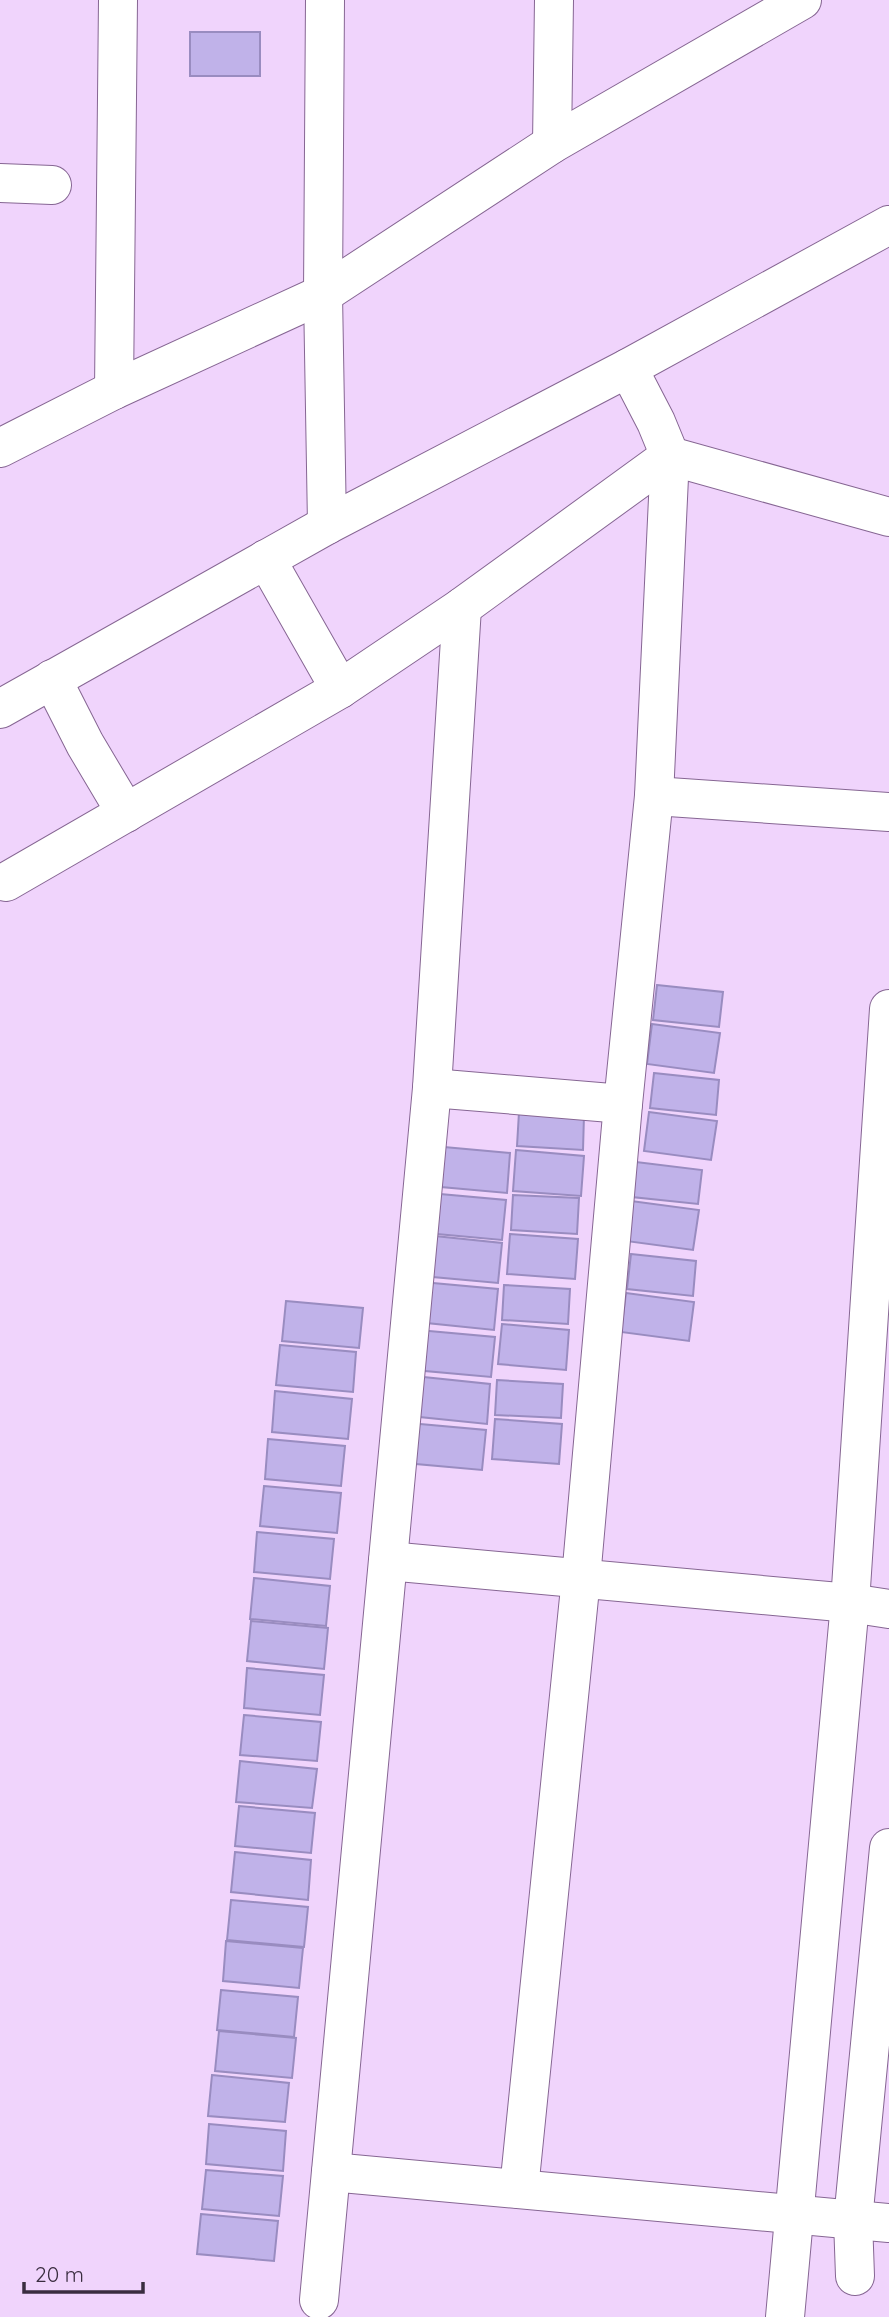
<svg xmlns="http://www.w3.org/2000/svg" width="889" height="2317" font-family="Quicksand,sans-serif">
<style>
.building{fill:#c0b2e9;stroke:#998cc0;stroke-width:2}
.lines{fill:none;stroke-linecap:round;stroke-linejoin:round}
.street-casing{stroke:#866693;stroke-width:40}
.street{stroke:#fff;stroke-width:38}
</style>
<rect width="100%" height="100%" fill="#f0d4fc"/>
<g class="building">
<rect x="190" y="32" width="70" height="44"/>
<path d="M657,985L723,992L719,1027L653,1020Z"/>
<path d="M652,1024L720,1033L714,1073L647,1064Z"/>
<path d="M654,1073L719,1080L716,1115L650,1108Z"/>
<path d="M519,1112L584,1115L583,1150L517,1146Z"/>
<path d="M649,1112L717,1121L711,1160L644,1151Z"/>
<path d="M433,1146L510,1153L507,1193L430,1186Z"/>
<path d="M516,1150L584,1156L581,1196L513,1191Z"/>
<path d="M636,1162L702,1170L698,1204L632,1197Z"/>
<path d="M429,1193L506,1200L502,1240L426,1233Z"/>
<path d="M513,1195L579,1198L577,1234L511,1230Z"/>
<path d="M631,1201L699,1210L693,1250L626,1241Z"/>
<path d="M510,1234L578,1239L575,1279L507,1274Z"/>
<path d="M425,1235L502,1243L498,1283L422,1276Z"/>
<path d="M631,1254L696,1261L693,1296L627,1289Z"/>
<path d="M422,1282L498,1289L494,1330L417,1322Z"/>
<path d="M504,1285L570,1289L568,1324L502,1320Z"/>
<path d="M626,1293L694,1302L689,1341L621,1332Z"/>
<path d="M286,1301L363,1308L359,1348L282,1341Z"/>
<path d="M502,1324L569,1330L566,1370L498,1364Z"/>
<path d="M418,1330L495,1337L491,1377L414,1370Z"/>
<path d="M280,1345L356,1352L353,1392L276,1385Z"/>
<path d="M414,1376L490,1384L487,1424L410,1416Z"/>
<path d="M497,1380L563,1384L561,1418L495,1415Z"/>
<path d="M275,1391L352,1399L348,1439L272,1432Z"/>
<path d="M495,1419L562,1424L559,1464L492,1459Z"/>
<path d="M409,1423L486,1430L482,1470L405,1463Z"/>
<path d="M268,1439L345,1446L341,1486L265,1479Z"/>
<path d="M264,1486L341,1493L337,1533L260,1526Z"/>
<path d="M257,1532L334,1539L330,1579L254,1572Z"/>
<path d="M254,1578L330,1586L326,1626L250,1619Z"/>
<path d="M251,1621L328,1628L324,1669L247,1661Z"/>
<path d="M247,1668L324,1675L320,1715L244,1708Z"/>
<path d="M244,1715L321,1722L317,1761L240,1755Z"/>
<path d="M240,1761L317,1769L312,1808L236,1802Z"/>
<path d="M239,1806L315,1813L311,1853L235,1846Z"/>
<path d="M235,1852L311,1860L308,1900L231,1892Z"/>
<path d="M231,1900L308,1907L304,1947L227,1940Z"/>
<path d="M226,1941L303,1948L299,1988L223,1981Z"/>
<path d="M221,1990L298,1997L294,2037L217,2030Z"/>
<path d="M219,2031L296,2038L292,2078L215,2071Z"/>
<path d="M212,2075L289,2083L285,2122L208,2116Z"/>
<path d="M209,2124L286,2131L283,2171L206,2164Z"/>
<path d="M206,2170L283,2176L279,2216L202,2209Z"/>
<path d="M201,2214L278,2221L274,2261L197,2254Z"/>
</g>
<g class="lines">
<defs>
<g id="street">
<path d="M325,0L323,294L327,525"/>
<path d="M552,144L554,0"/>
<path d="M0,183L52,185"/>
<path d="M114,390L118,0"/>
<path d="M0,448L114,390L323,294L552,144L802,0"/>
<path d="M266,559L340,689"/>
<path d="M52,679L85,744L126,813"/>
<path d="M0,709L327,525L628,368L889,225"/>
<path d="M654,796L889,812"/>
<path d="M6,882L340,689L462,607L670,456L889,517"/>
<path d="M432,1088L623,1104"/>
<path d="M388,1561L850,1603L889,1609"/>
<path d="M331,2172L889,2223"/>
<path d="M519,2189L581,1578L623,1104L654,796L670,456L656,422L628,368"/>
<path d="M855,2276L853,2220L889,1848"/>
<path d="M319,2300L432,1088L462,607"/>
<path d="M785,2317L850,1603L889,1009"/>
</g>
</defs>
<use href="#street" class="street-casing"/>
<use href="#street" class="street"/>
</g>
<path d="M24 2282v10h119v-10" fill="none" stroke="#3a2d40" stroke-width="3.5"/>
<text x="35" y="2282" font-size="21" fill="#3a2d40" stroke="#f0d4fc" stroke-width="5" paint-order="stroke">20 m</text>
</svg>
